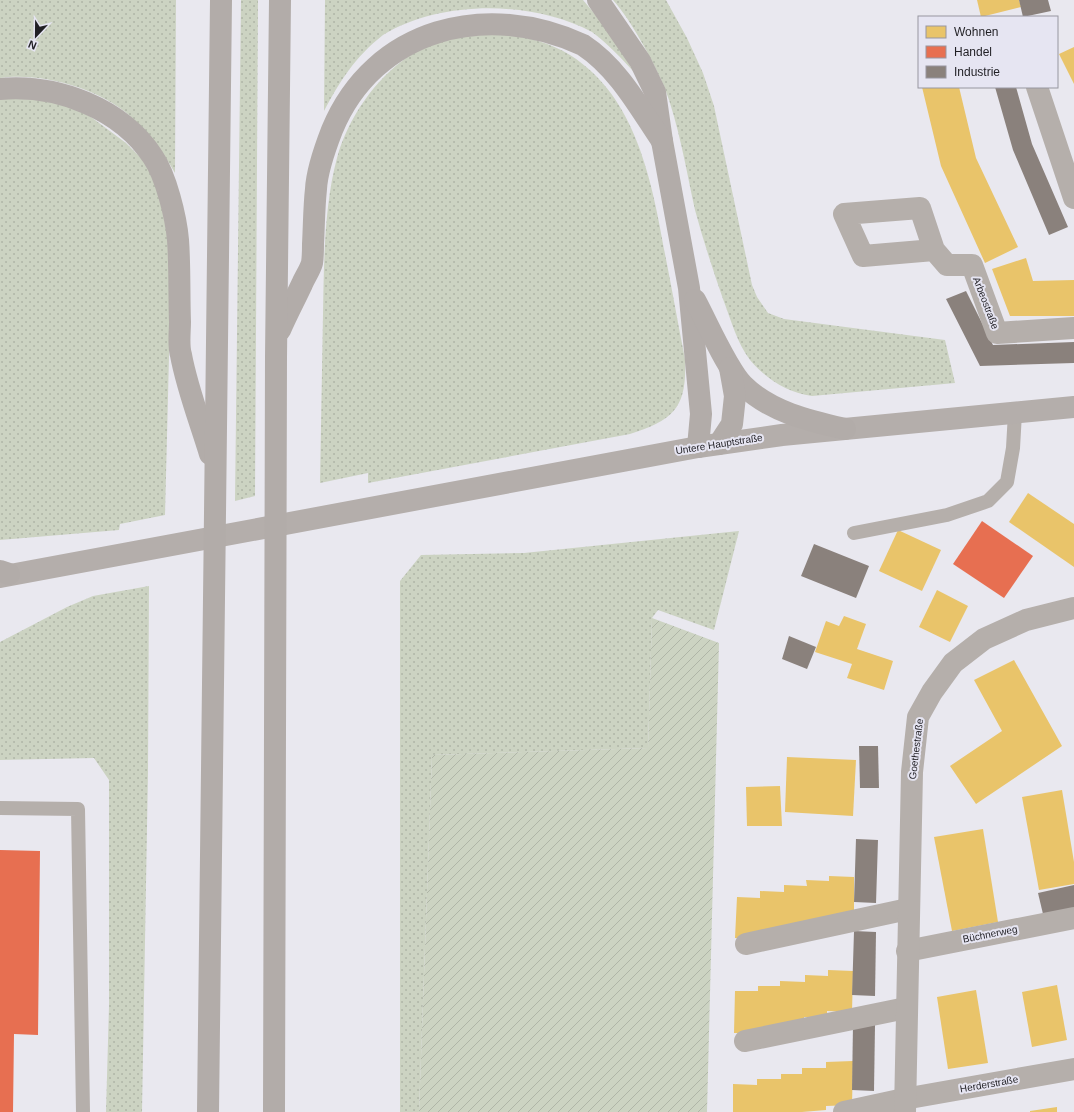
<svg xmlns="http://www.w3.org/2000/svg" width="1074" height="1112" font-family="Helvetica,sans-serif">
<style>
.grass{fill:url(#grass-dots)}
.garden{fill:url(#garden-furrows)}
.homes{fill:#e9c46a}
.shops{fill:#e76f51}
.industry{fill:#8a817c}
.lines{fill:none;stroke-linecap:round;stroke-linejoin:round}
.service{stroke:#b5afab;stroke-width:14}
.minor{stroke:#b5afab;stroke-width:22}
.secondary{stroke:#b4aeab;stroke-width:22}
.motorway{stroke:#b2aca9;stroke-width:22}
.labels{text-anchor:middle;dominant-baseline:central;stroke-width:4;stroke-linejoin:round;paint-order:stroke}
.street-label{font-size:10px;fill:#201f24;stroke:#e6e5f2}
</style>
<defs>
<pattern id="grass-dots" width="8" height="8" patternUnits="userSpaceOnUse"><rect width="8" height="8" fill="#ccd3c2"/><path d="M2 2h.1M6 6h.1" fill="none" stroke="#afb5a7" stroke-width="1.8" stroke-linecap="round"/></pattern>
<pattern id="garden-furrows" width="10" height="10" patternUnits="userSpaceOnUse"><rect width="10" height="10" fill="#ccd3c2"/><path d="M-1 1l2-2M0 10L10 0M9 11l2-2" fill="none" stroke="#afb5a7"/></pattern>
</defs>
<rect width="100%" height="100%" fill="#e9e8ef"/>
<g class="grass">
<path d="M0,0H176L175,173C163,152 148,132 130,116C99,88 40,72 0,78Z"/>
<path d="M241,0H258L255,496L235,501Z"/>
<path d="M325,0H583L609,31L634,72C621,58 608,44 592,32C532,0 441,0 383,35C355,57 340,81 324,111Z"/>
<path d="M613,0H666L687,38L703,73L714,106L752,285L757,297L768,313L784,319L945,340L955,383L812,396C788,393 766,379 750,360C737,343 731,320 723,299C713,270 703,240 695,210C686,169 679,125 664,86C653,61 631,20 613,0Z"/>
<path d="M483,31C513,35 543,38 570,55C637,97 652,183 665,254C672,289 678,324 685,359C687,407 675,420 630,434L368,483V473L320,483C321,426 322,370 323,314C324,264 324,206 337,158C348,118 375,79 409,56C432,41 457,38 483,31Z"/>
<path d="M0,98L39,99L72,107L91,117L126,143L145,162L159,185L172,238L165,515L120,524L119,530L0,540Z"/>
<path d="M739,531L714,630L658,610L652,618L648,748L432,755L419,1112H400V581L421,555L524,553Z"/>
<path d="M149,586L148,771L142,1112H106L109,1006V780L94,758L0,760V642L67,607L93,596Z"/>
</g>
<path class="garden" d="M652,618L719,643L707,1112H419L432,755L648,748Z"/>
<g class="homes">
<path d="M977,0H1019L1021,7L981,17Z"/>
<path d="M1074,47V84L1059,54Z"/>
<path d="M922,87H959L976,158L1018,247L985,263L941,166Z"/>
<path d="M1026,258L1033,281L1074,280V316H1010L992,269Z"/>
<path d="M1028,493L1074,524V567L1009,522Z"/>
<path d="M898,530L941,550L922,591L879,571Z"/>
<path d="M937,590L968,606L950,642L919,627Z"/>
<path d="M844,616L866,624L857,649L893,661L884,690L847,678L852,664L815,652L826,621L839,626Z"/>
<path d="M1014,660L1062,746L976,804L950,766L1002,731L974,680Z"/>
<path d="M787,757L856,760L853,816L785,812Z"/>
<path d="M780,786L782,826H747L746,787Z"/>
<path d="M1062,790L1074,862V884L1039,890L1022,797Z"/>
<path d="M983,829L998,922L952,931L934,837Z"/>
<path d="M829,876L854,877V917L759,939L735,938L737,897L760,898V891L784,892V885L807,886L806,880L829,881Z"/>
<path d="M828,970L853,971L852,1012L827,1011V1018L804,1017V1023L757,1033H734L735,991H758V986H780V981L805,982V975L828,976Z"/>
<path d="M1057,985L1067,1040L1032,1047L1022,992Z"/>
<path d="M976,990L988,1063L948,1069L937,997Z"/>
<path d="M853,1061L852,1105L826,1106V1110L802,1112H733V1084L757,1085V1079H781V1074H802V1068H826V1062Z"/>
<path d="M1057,1107V1112H1030V1111Z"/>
</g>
<g class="shops">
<path d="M982,521L1033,556L1004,598L953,564Z"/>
<path d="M0,850L40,851L38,1035L14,1034L13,1112H0Z"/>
</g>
<g class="industry">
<path d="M1019,0H1048L1051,11L1023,17Z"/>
<path d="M995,87H1016L1032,144L1068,227L1049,235L1013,150Z"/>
<path d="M966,291L993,345L1074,342V363L980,366L946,299Z"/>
<path d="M814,544L869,566L856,598L801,576Z"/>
<path d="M789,636L816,647L807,669L782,659Z"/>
<path d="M859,746H878L879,788H860Z"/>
<path d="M856,839L878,840L876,903L854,902Z"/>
<path d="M1074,885V908L1043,914L1038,893Z"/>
<path d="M854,931L876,932L875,996L852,995Z"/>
<path d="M853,1024L875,1025L874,1091L852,1090Z"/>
</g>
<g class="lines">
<g class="service">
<path d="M854,533L947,515L988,501L1007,482L1013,448L1015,413"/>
<path d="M0,808L78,809L83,1112"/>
</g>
<g class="minor">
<path d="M1037,87L1074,198"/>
<path d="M934,250L863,256L844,214L920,208L934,250L947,265H972L997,333L1074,328"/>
<path d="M746,944L908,909"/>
<path d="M907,951L1074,918"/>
<path d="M745,1041L906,1008"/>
<path d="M844,1112L904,1099L1074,1069"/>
<path d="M905,1112L912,772L918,717L932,692L953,663L984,639L1026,620L1074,608"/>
</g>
<path class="secondary" d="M0,577L698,447L782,435L1074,407"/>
<g class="motorway">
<path d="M598,0L640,61L655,92L662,141L689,288L701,414L698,447"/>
<path d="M0,89C57,84 121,108 153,157C166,176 176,217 178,240C180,267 179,295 180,322C180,333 178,345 181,355C187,388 200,421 210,454"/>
<path d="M695,300C707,322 727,369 743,385C770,412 810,421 845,429"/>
<path d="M280,330C287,314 295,299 302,284C305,277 310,270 312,263C313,257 313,250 313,244C314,226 314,207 316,189C317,170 325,148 332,130C374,28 487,0 583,45C618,68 639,107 662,141"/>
<path d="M719,444L732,424L735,396L730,368"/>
<path d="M0,571L9,574"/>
<path d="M208,1112L221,0"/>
<path d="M274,1112L276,357L280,0"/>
</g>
</g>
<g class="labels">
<g class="street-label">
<text transform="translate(986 303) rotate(69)">Arbeostraße</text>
<text transform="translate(719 444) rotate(-9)">Untere Hauptstraße</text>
<text transform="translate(916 749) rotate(-83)">Goethestraße</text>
<text transform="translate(990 934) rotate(-11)">Büchnerweg</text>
<text transform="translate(989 1084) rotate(-10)">Herderstraße</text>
</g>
</g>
<rect x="918" y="16" width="140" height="72" fill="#e6e5f2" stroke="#9796a0"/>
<rect x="926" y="26" width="20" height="12" fill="#e9c46a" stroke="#9796a0"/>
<text x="954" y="36" font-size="12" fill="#201f24">Wohnen</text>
<rect x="926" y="46" width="20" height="12" fill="#e76f51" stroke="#9796a0"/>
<text x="954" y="56" font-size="12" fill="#201f24">Handel</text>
<rect x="926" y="66" width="20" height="12" fill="#8a817c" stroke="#9796a0"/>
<text x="954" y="76" font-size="12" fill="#201f24">Industrie</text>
<g transform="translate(36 36) rotate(202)" stroke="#e6e5f2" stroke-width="3" paint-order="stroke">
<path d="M0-3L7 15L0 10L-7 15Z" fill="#201f24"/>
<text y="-6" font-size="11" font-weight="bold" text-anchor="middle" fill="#201f24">N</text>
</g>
</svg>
